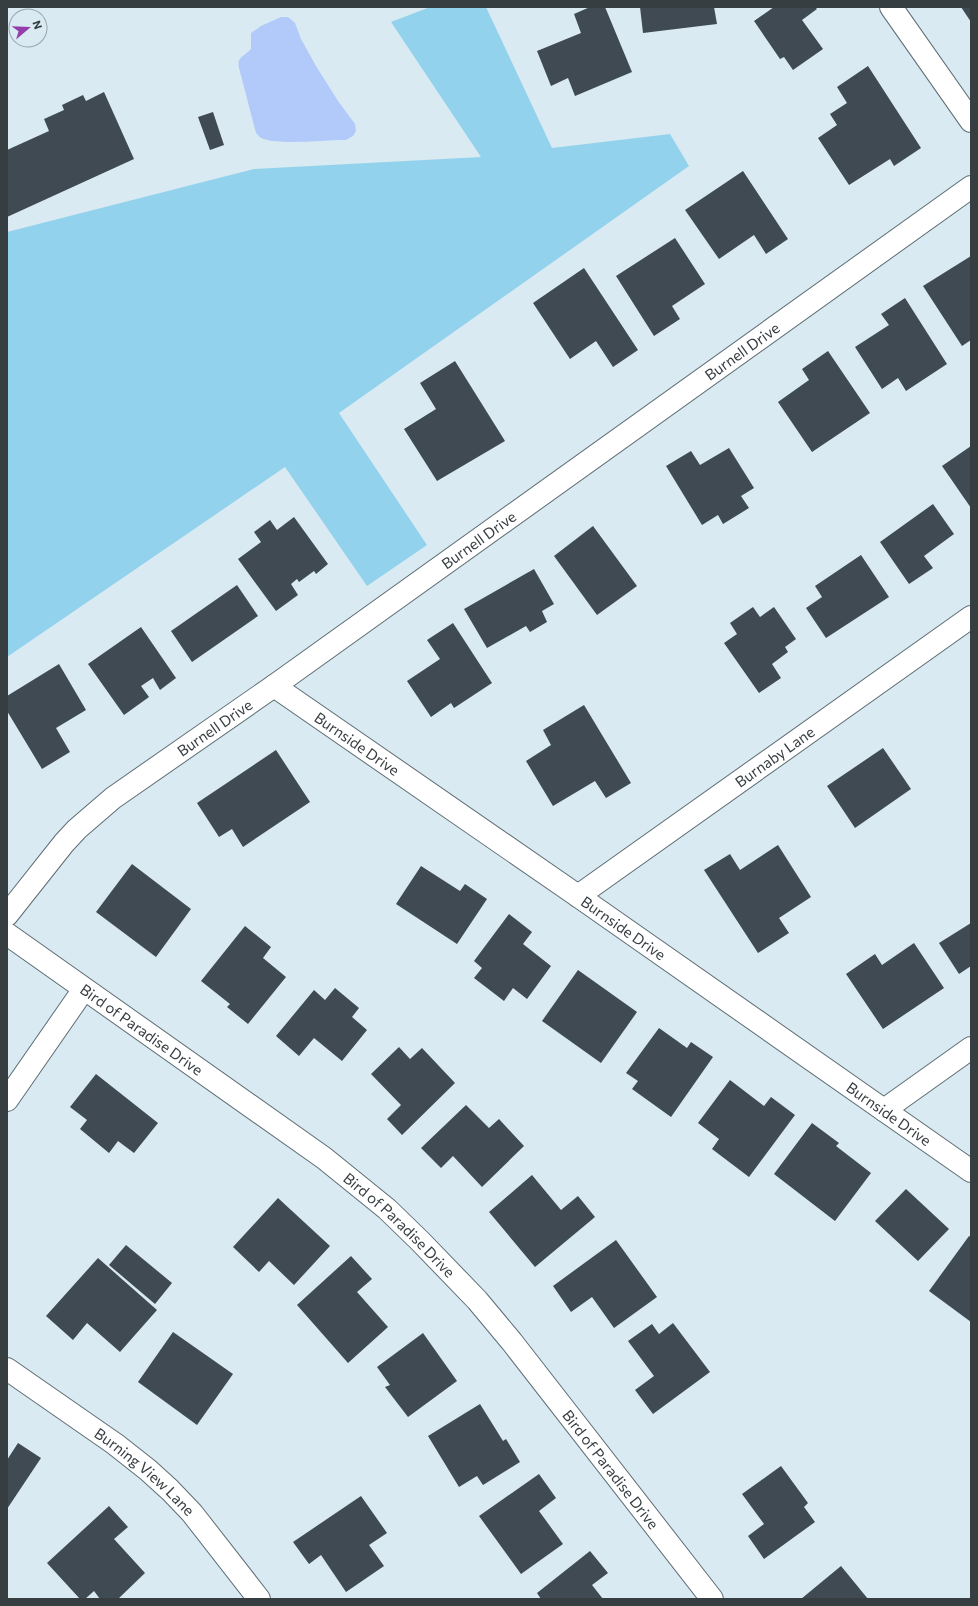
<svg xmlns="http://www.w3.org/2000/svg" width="978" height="1606" font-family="Commissioner,sans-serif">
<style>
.green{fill:#93d2ec}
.water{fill:#b1cafa}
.building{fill:#3f4a53}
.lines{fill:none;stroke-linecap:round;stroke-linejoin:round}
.minor-casing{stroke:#5e6d74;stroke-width:24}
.tertiary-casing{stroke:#5e6d74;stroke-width:24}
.minor{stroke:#fff;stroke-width:22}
.tertiary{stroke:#fff;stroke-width:22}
.labels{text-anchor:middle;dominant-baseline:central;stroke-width:4;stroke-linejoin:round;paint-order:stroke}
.street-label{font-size:15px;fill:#373e41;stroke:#d9eaf2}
</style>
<rect width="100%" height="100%" fill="#d9eaf2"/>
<path class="green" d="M430,7H486L552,148L670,134L689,166L339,413L427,545L367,586L285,467L7,657V232L254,169L481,157L391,22Z"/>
<path class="water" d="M281,17H288L295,23L301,39L316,66L338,101L355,124L356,131L353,136L346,140C326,140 281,145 264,139C260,138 259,136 256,133L239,68C236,57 245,56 251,49V33L261,26Z"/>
<g class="building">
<path d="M590,7H605L632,72L575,96L568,78L551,86L537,51L581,33L574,14Z"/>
<path d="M640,7H714L717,24L643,33Z"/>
<path d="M774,7H815L817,9L802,20L823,49L793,70L784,57L780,59L754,21Z"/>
<path d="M961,7H971V22Z"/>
<path d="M868,66L921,148L894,166L890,159L849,185L818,138L837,125L830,114L847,103L837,87Z"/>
<path d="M104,92L134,159L7,217V150L49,131L44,119L64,110L62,105L83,95L86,101Z"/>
<path d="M213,112L224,145L210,150L198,117Z"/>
<path d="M743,171L788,239L766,254L754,235L719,259L685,210Z"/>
<path d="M675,238L705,284L672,306L680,319L654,336L616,276Z"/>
<path d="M971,256V340L962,346L923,286Z"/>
<path d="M584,268L638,350L613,367L596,341L570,359L533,303Z"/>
<path d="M905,298L947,364L906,391L898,378L882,389L855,347L889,325L881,314Z"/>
<path d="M828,351L870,413L812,452L778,402L809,380L802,369Z"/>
<path d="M455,361L505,441L437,481L404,429L436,409L420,383Z"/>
<path d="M971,446V508L942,466Z"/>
<path d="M729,448L754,488L741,496L749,508L723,524L718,515L702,525L666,466L691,451L700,465Z"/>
<path d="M933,504L954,534L924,556L933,568L909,584L880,542Z"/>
<path d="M294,517L328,564L316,574L314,571L299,582L297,579L291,584L298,595L276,611L238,559L261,542L254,532L270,520L277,530Z"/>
<path d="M593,526L637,586L597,615L554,556Z"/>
<path d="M861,555L889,597L826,638L806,608L822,597L815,586Z"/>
<path d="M534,569L554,604L542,611L547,622L530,632L526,626L487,648L464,609Z"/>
<path d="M237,585L258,616L192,662L171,631Z"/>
<path d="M753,607L760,617L774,607L796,639L785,647L788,652L772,664L781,678L759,693L724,643L737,634L730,623Z"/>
<path d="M453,623L492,683L454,708L451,703L431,717L407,681L440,659L427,640Z"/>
<path d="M141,627L176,678L160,690L153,678L141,686L149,697L124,715L88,664Z"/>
<path d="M59,664L86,710L56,728L70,752L42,769L7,711V696Z"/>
<path d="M584,705L631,783L606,798L595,781L553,806L526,761L551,745L543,730Z"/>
<path d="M883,748L911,789L855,828L827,786Z"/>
<path d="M276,750L310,802L243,847L232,829L219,837L197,803Z"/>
<path d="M778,845L811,897L779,918L789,933L758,953L704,870L730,854L740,870Z"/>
<path d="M132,864L191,909L156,957L96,912Z"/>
<path d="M421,866L460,891L465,884L487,899L457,944L396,904Z"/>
<path d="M509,914L532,932L523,944L551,966L527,999L513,988L504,1001L474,978L482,968L474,961Z"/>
<path d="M971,923V966L959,974L939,943Z"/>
<path d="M245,926L271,947L263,958L286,977L248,1024L227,1007L230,1004L201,981Z"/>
<path d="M914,943L944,988L883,1029L846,974L875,954L882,965Z"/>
<path d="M578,970L637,1012L601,1063L542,1021Z"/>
<path d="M335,988L359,1008L352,1017L367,1030L342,1061L314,1038L299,1056L276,1036L314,990L325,1000Z"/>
<path d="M659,1028L687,1048L691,1042L713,1057L671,1117L632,1089L638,1081L626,1073Z"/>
<path d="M399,1047L410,1059L422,1048L455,1083L402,1135L387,1119L401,1105L371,1074Z"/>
<path d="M96,1074L158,1123L134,1153L118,1141L109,1153L80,1129L87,1120L70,1107Z"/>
<path d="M730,1080L764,1106L771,1097L795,1115L749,1177L712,1149L719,1139L698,1123Z"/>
<path d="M466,1105L489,1128L499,1119L524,1146L482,1187L453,1156L441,1168L421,1148Z"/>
<path d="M812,1123L839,1143L836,1146L871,1173L835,1221L774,1174Z"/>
<path d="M532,1175L561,1210L578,1196L595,1217L535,1267L489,1212Z"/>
<path d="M906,1189L949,1229L918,1261L875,1221Z"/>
<path d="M278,1198L330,1246L294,1285L269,1261L259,1272L233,1247Z"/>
<path d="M969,1236L971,1237V1322L929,1291Z"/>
<path d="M616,1240L657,1297L614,1328L592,1297L571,1312L553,1286Z"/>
<path d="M126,1245L172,1283L155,1304L109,1265Z"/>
<path d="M351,1256L372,1279L357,1292L388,1327L348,1363L297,1305Z"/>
<path d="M98,1258L157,1310L120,1352L87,1323L73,1340L46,1316Z"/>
<path d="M673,1323L710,1372L653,1414L635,1390L654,1376L628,1341L652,1324L659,1334Z"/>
<path d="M173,1332L233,1374L197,1425L138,1382Z"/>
<path d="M423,1333L457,1381L408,1417L385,1387L390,1385L377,1367Z"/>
<path d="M480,1404L503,1441L506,1439L520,1462L483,1485L477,1476L459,1487L428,1436Z"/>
<path d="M18,1443L41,1458L7,1509V1460Z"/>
<path d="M781,1466L808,1503L804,1507L815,1522L764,1559L748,1536L764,1524L742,1494Z"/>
<path d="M539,1474L556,1498L539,1511L563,1544L521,1574L479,1516Z"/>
<path d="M361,1496L387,1533L369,1545L384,1566L346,1592L321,1555L309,1564L293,1542Z"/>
<path d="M109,1506L128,1527L114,1539L145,1573L118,1599H100L94,1591L85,1599H80L47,1563Z"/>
<path d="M590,1551L608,1573L592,1585L603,1599H541L537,1593Z"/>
<path d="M841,1566L868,1599H801Z"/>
</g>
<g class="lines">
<defs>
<g id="minor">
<path d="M891,7L971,121"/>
<path id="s1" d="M274,686L578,896L971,1171"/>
<path id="s2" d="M578,896L971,617"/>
<path id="s3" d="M7,915L64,843L77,829L113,798L274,686L971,187"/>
<path d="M7,1100L84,989"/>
<path d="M884,1110L971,1048"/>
<path id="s4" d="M7,1369L115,1444L148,1470L170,1490L192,1513L259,1599"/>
</g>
<g id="tertiary">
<path id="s5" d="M7,934L324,1158L387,1209L420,1241L477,1300L512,1342L712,1599"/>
</g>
</defs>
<use href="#minor" class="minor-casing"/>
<use href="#tertiary" class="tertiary-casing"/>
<use href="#minor" class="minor"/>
<use href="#tertiary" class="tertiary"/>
</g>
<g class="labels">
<g class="street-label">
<text stroke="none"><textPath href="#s3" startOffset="930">Burnell Drive</textPath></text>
<text stroke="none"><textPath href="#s3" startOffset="606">Burnell Drive</textPath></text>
<text stroke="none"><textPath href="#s3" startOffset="282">Burnell Drive</textPath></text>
<text stroke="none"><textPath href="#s1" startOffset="101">Burnside Drive</textPath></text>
<text stroke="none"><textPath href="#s2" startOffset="241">Burnaby Lane</textPath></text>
<text stroke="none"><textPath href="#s1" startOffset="425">Burnside Drive</textPath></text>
<text stroke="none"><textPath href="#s5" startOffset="165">Bird of Paradise Drive</textPath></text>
<text stroke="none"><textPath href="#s1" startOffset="749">Burnside Drive</textPath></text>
<text stroke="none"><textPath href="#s5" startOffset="489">Bird of Paradise Drive</textPath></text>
<text stroke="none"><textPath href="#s5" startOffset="813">Bird of Paradise Drive</textPath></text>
<text stroke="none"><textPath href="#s4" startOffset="172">Burning View Lane</textPath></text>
</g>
</g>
<rect width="978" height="1606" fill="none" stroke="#373e41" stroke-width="16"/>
<g transform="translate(28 28) rotate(71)"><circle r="19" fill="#d9eaf2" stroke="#98a5ab"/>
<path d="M0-3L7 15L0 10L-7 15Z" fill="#943eab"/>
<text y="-6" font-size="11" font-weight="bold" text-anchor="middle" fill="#373e41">N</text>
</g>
</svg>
